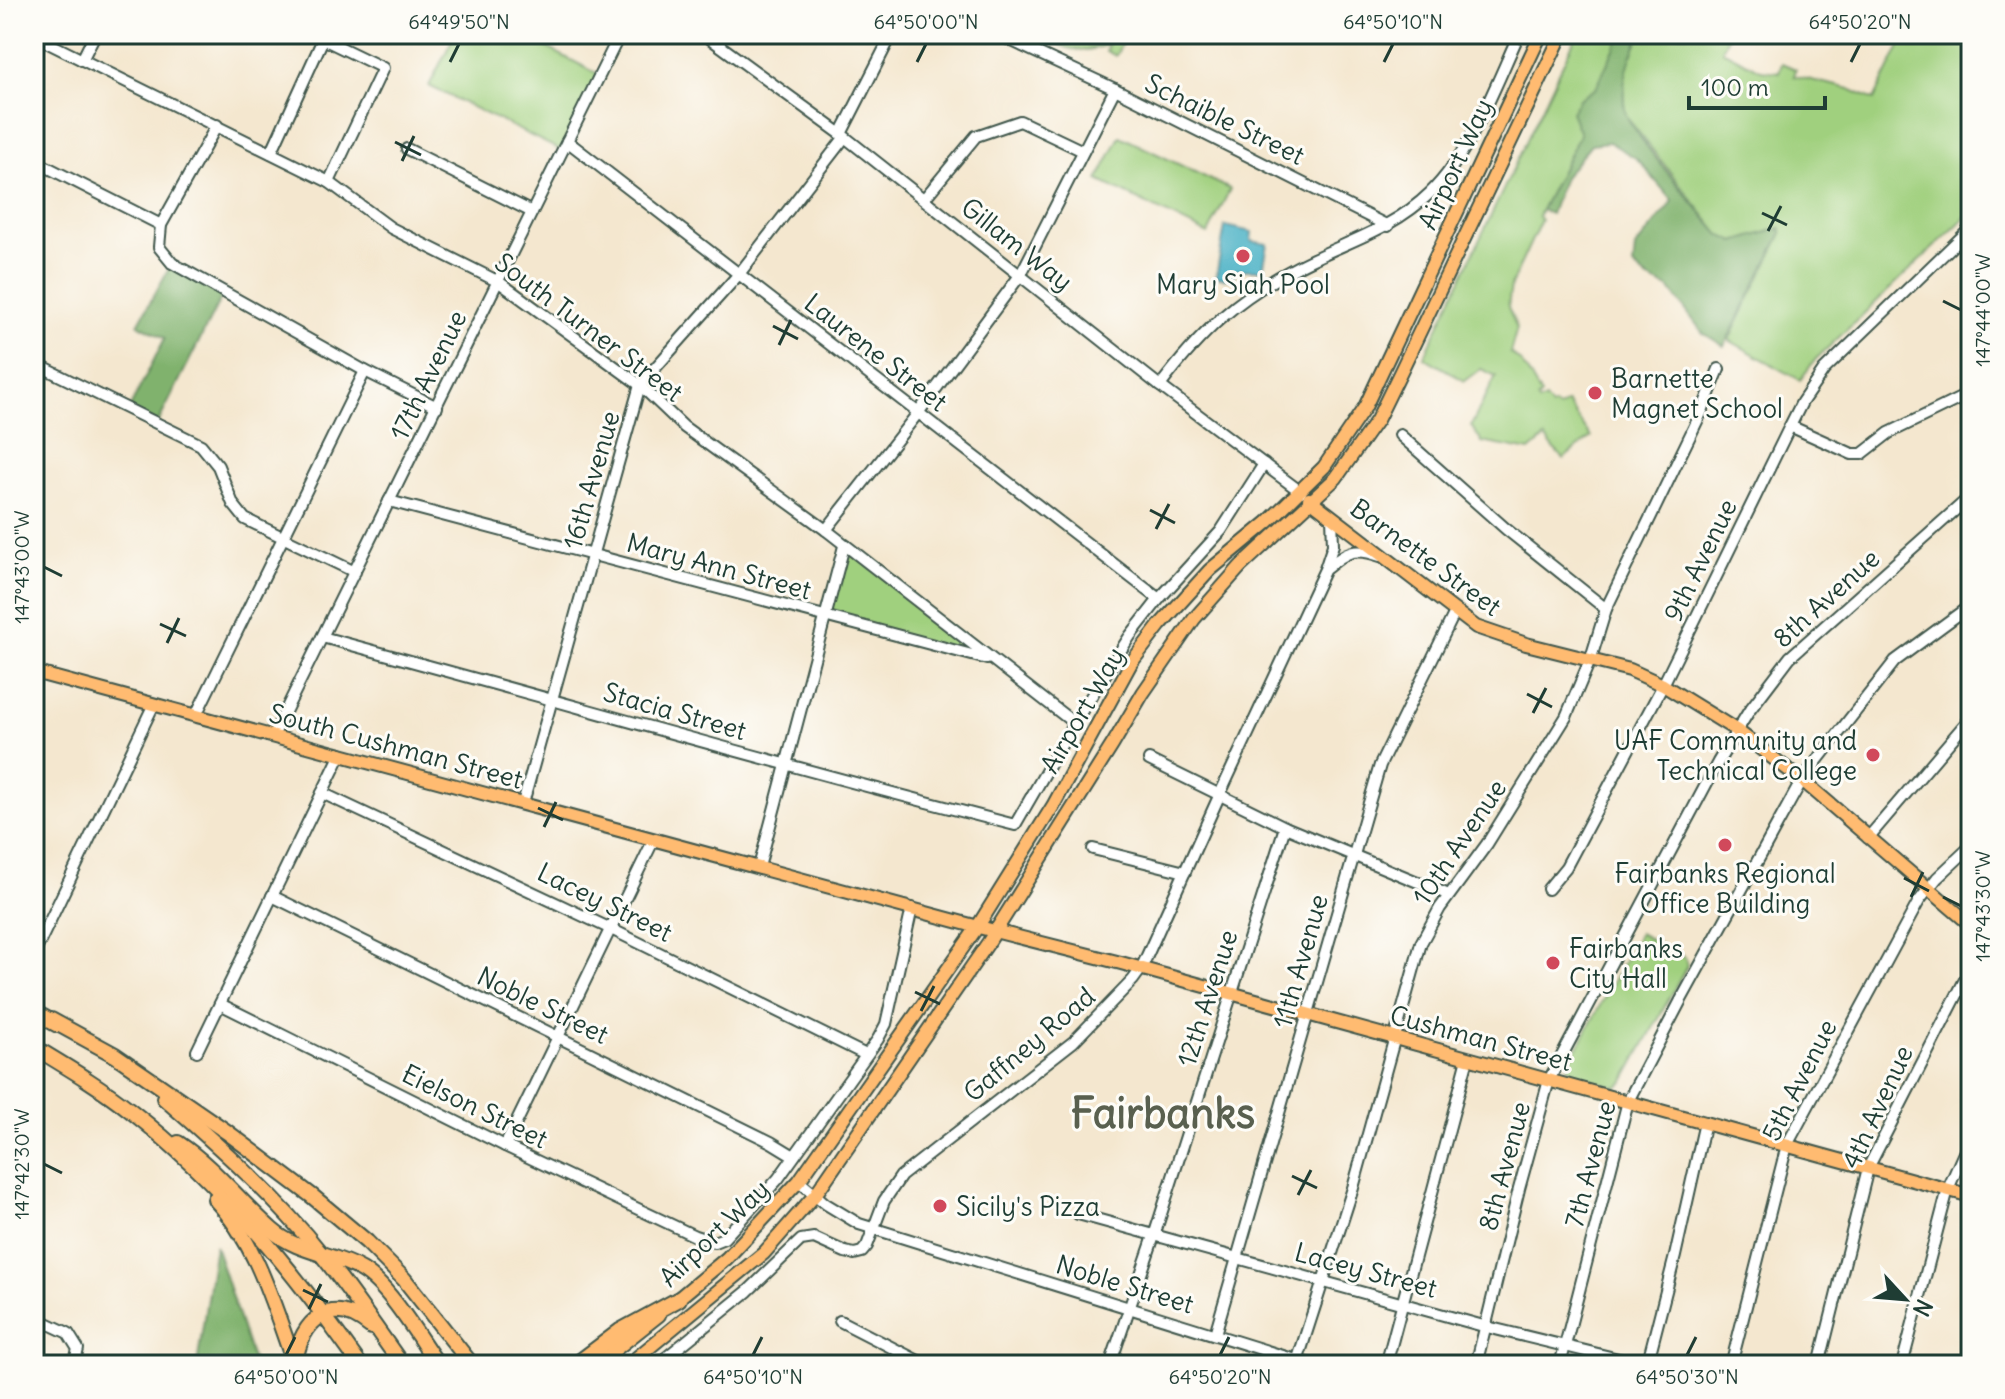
<svg xmlns="http://www.w3.org/2000/svg" width="2005" height="1399" font-family="Delius,sans-serif">
<style>
.green{fill:#a0d07e;stroke:#608659;stroke-width:2}
.forest{fill:#80b26d;stroke:#507850;stroke-width:2}
.water{fill:#46b0c5;stroke:#32767c;stroke-width:2}
.lines{fill:none;stroke-linecap:round;stroke-linejoin:round}
.minor-casing{stroke:#3f564b;stroke-width:14}
.major-casing{stroke:#3f564b;stroke-width:16}
.highway-casing{stroke:#3f564b;stroke-width:18}
.minor{stroke:#fff;stroke-width:10}
.major{stroke:#ffbb71;stroke-width:12}
.highway{stroke:#ffbb71;stroke-width:14}
.ticks{fill:none;stroke:#1f3d34;stroke-width:3}
.poi-dot{fill:#d1495b;stroke:#fdfcf7;stroke-width:3}
.labels{text-anchor:middle;dominant-baseline:central;stroke-width:6;stroke-linejoin:round;paint-order:stroke}
.street-label{font-size:26px;fill:#1f3d34;stroke:#fdfcf7}
.poi-label{font-size:26px;fill:#1f3d34;stroke:#fdfcf7;text-anchor:start}
.town-label{font-size:42px;font-weight:bold;fill:#59604f;stroke:#fdfcf7}
.neatline{fill:none;stroke:#1f3d34;stroke-width:3}
.ticks-label{font-size:20px;text-anchor:middle;fill:#1f3d34}
</style>
<rect width="100%" height="100%" fill="#fdfcf7"/>
<filter id="ink" filterUnits="userSpaceOnUse"><feTurbulence type="fractalNoise" baseFrequency=".0125" numOctaves="2"/><feDisplacementMap in="SourceGraphic" scale="16" xChannelSelector="R" yChannelSelector="G"/><feConvolveMatrix kernelMatrix="1 2 1 2 8 2 1 2 1" color-interpolation-filters="sRGB"/></filter>
<filter id="wash" filterUnits="userSpaceOnUse"><feTurbulence type="fractalNoise" baseFrequency=".006" numOctaves="4" result="noise"/><feDisplacementMap in="SourceGraphic" scale="32" xChannelSelector="R" yChannelSelector="G"/><feGaussianBlur stdDeviation="1.8" result="paint"/><feColorMatrix in="noise" values="0 0 0 0 0 0 0 0 0 0 0 0 0 0 0 0 0 1.4 0 .05"/><feComposite in="paint" operator="in"/></filter>
<g filter="url(#wash)">
<rect width="100%" height="100%" fill="#f4e7cf"/>
<g class="green">
<path d="M455,34H552L546,47L600,75L562,151L429,86Z"/>
<path d="M1045,34H1063L1077,39L1102,34H1126L1116,56L1106,51L1108,44C1085,54 1063,51 1045,34Z"/>
<path d="M1577,34H1729L1722,50L1761,70L1779,72L1782,63L1796,69L1794,76L1850,89L1874,100L1906,34H1969L1971,212L1816,359L1800,380L1729,340L1782,233L1780,228L1735,242L1720,235L1625,115L1623,82L1579,99L1572,112L1580,134L1538,216L1541,220L1511,285L1508,307L1517,328L1510,353C1526,364 1532,381 1541,395L1537,399L1539,402L1545,399L1551,407L1554,405L1558,408L1567,403L1591,437L1563,459L1545,438L1530,451L1482,442L1471,426L1496,376L1481,369L1465,381L1424,357Z"/>
<path d="M1120,136L1230,189L1208,234L1098,180Z"/>
<path d="M844,546L991,660L825,617Z"/>
<path d="M1639,933L1685,958L1687,966L1623,1083L1617,1087L1573,1076L1568,1065Z"/>
</g>
<g class="forest">
<path d="M1621,34H1641C1629,60 1620,82 1625,111C1628,129 1703,215 1720,235L1735,242L1781,228L1782,233L1724,346L1703,333L1669,288L1648,279L1633,266L1635,248L1673,201L1637,159L1609,142L1591,144L1564,177L1551,214L1541,210L1580,134L1571,112L1579,99L1596,88Z"/>
<path d="M172,263L224,292L158,423L129,409L165,338L138,324Z"/>
<path d="M215,1245L254,1365H197Z"/>
</g>
<path class="water" d="M1225,226L1252,232L1251,241L1268,244L1263,270H1235L1233,280L1216,277Z"/>
</g>
<g filter="url(#ink)">
<g class="lines">
<defs>
<g id="minor">
<path d="M704,34L841,134L1160,386L1301,492"/>
<path d="M997,34L1115,89L1388,226"/>
<path d="M34,36L329,182L391,228L499,282L640,385L684,427L826,530L1074,723"/>
<path d="M82,60L95,34"/>
<path d="M217,125L161,225L159,247L172,263L365,371L437,407"/>
<path d="M841,134L892,34"/>
<path d="M567,141L1159,599"/>
<path d="M407,149L532,212"/>
<path d="M271,153L323,39L383,68L329,182"/>
<path d="M35,161L161,225"/>
<path d="M924,199L976,136L1020,121L1083,151"/>
<path d="M34,363L201,445L218,466L233,504L245,519L355,572"/>
<path d="M1160,386C1201,332 1237,298 1297,267C1344,242 1391,231 1430,193C1471,153 1495,86 1519,34"/>
<path d="M1790,426L1802,402L1824,370L1971,228"/>
<path d="M1400,435L1506,529L1606,609"/>
<path d="M389,501L987,659"/>
<path d="M826,530L918,413L1021,274L1115,89"/>
<path d="M1327,568C1347,551 1355,547 1380,556"/>
<path d="M322,637C553,699 783,766 1015,825L1074,723L1130,636L1159,599L1221,531L1264,464"/>
<path d="M196,715L365,371"/>
<path d="M273,736L620,34"/>
<path d="M1149,760L1285,827L1449,895"/>
<path d="M322,793L611,929L866,1055"/>
<path d="M523,803L640,385L739,274L844,138"/>
<path d="M1868,838L1971,717"/>
<path d="M1093,849L1185,872"/>
<path d="M759,867L844,546"/>
<path d="M1548,889L1566,867L1663,685L1790,426L1852,454H1862L1889,433L1971,393"/>
<path d="M272,896L771,1142L794,1156"/>
<path d="M34,954L154,704"/>
<path d="M220,1004L505,1146L695,1236L714,1242L724,1238L778,1179L878,1039L886,1024L912,908"/>
<path d="M197,1051L341,754"/>
<path d="M505,1146L654,839"/>
<path d="M799,1181L826,1204L859,1224L1312,1365"/>
<path d="M1078,1214L1487,1327L1643,1365"/>
<path d="M34,1317L68,1333L78,1349L74,1365"/>
<path d="M840,1321L926,1365"/>
<path d="M1215,1334L1380,765L1455,612"/>
<path d="M657,1365L748,1291L801,1240L814,1238L845,1252L854,1254L862,1252L867,1246L884,1201L901,1176L1073,1042L1133,980L1141,969L1220,794L1325,569L1333,545L1332,517"/>
<path d="M1110,1365L1154,1236L1285,827"/>
<path d="M1296,1365L1353,1188L1421,943L1440,908L1487,844L1566,717L1591,658L1606,609L1702,411L1719,369"/>
<path d="M1386,1365L1468,1058"/>
<path d="M1476,1365L1519,1189L1549,1080L1718,762L1749,711L1790,657L1971,496"/>
<path d="M1560,1365L1628,1101L1681,1000L1802,780L1895,661L1971,605"/>
<path d="M1647,1365L1675,1256L1705,1122"/>
<path d="M1731,1365L1787,1145L1919,901L1937,878L1971,846"/>
<path d="M1819,1365L1868,1168L1971,968"/>
<path d="M1902,1365L1948,1189L1971,1137"/>
</g>
<g id="major">
<path d="M1309,499L1476,627L1526,644L1630,670L1663,685L1736,730L1802,780L1971,925"/>
<path d="M34,672L967,924L1121,963L1971,1196"/>
<path d="M673,1303L727,1258L799,1181L978,926L1053,806L1131,663L1160,625L1210,570L1268,522L1324,467L1365,407L1541,34"/>
<path d="M596,1365L659,1315"/>
<path d="M628,1365L764,1253L815,1195L988,943L1113,744L1143,693L1194,619L1240,567L1336,478L1377,420L1400,373L1562,34"/>
</g>
<g id="highway">
<path d="M34,1012L58,1025"/>
<path d="M51,1020L115,1055L227,1132L312,1196L367,1242L404,1279L472,1365"/>
<path d="M34,1047C67,1067 101,1087 131,1111C222,1182 294,1272 360,1365"/>
<path d="M164,1098C220,1147 276,1197 322,1255C350,1290 376,1328 402,1365"/>
<path d="M178,1143C214,1167 240,1202 272,1230C298,1253 333,1253 362,1270C389,1286 419,1338 438,1365"/>
<path d="M215,1199C258,1245 274,1308 295,1365"/>
<path d="M295,1363C301,1319 332,1294 371,1327"/>
<path d="M575,1365L620,1331L679,1299"/>
</g>
</defs>
<use href="#minor" class="minor-casing"/>
<use href="#major" class="major-casing"/>
<use href="#highway" class="highway-casing"/>
<use href="#minor" class="minor"/>
<use href="#major" class="major"/>
<use href="#highway" class="highway"/>
</g>
</g>
<path class="ticks" d="M450,62L459,44M917,62L926,44M1384,62L1393,44M1851,62L1860,44M395,142L421,155M402,161L414,136M1762,213L1787,225M1768,231L1781,206M1943,301L1961,310M773,326L798,339M779,345L791,320M1150,510L1175,523M1156,529L1169,504M44,567L62,576M160,624L186,636M167,643L179,618M1527,694L1552,707M1533,713L1546,688M538,808L563,820M544,827L556,802M1904,878L1929,891M1911,897L1923,872M1943,897L1961,906M915,992L940,1004M921,1011L934,986M44,1164L62,1173M1292,1176L1317,1188M1298,1195L1311,1170M303,1290L328,1302M309,1309L321,1284M286,1355L295,1337M753,1355L762,1337M1220,1355L1229,1337M1687,1355L1696,1337"/>
<g class="poi-dot">
<circle cx="1243" cy="256" r="8"/>
<circle cx="1595" cy="393" r="8"/>
<circle cx="1873" cy="755" r="8"/>
<circle cx="1725" cy="845" r="8"/>
<circle cx="1553" cy="963" r="8"/>
<circle cx="940" cy="1206" r="8"/>
</g>
<g class="labels">
<g class="street-label">
<text transform="translate(1225 119) rotate(26)">Schaible Street</text>
<text transform="translate(1455 164) rotate(-65)">Airport Way</text>
<text transform="translate(1017 244) rotate(38)">Gillam Way</text>
<text transform="translate(589 327) rotate(37)">South Turner Street</text>
<text transform="translate(876 352) rotate(38)">Laurene Street</text>
<text transform="translate(428 375) rotate(-64)">17th Avenue</text>
<text transform="translate(591 480) rotate(-74)">16th Avenue</text>
<text transform="translate(1426 557) rotate(36)">Barnette Street</text>
<text transform="translate(1700 560) rotate(-64)">9th Avenue</text>
<text transform="translate(719 566) rotate(15)">Mary Ann Street</text>
<text transform="translate(1826 598) rotate(-42)">8th Avenue</text>
<text transform="translate(1082 710) rotate(-60)">Airport Way</text>
<text transform="translate(675 711) rotate(16)">Stacia Street</text>
<text transform="translate(396 746) rotate(15)">South Cushman Street</text>
<text transform="translate(1459 842) rotate(-56)">10th Avenue</text>
<text transform="translate(605 902) rotate(26)">Lacey Street</text>
<text transform="translate(1300 961) rotate(-74)">11th Avenue</text>
<text transform="translate(1207 998) rotate(-72)">12th Avenue</text>
<text transform="translate(543 1005) rotate(26)">Noble Street</text>
<text transform="translate(1481 1038) rotate(15)">Cushman Street</text>
<text transform="translate(1029 1044) rotate(-40)">Gaffney Road</text>
<text transform="translate(1799 1080) rotate(-63)">5th Avenue</text>
<text transform="translate(475 1106) rotate(26)">Eielson Street</text>
<text transform="translate(1877 1107) rotate(-65)">4th Avenue</text>
<text transform="translate(1590 1164) rotate(-75)">7th Avenue</text>
<text transform="translate(1504 1166) rotate(-75)">8th Avenue</text>
<text transform="translate(714 1233) rotate(-44)">Airport Way</text>
<text transform="translate(1366 1270) rotate(15)">Lacey Street</text>
<text transform="translate(1125 1284) rotate(17)">Noble Street</text>
</g>
<g class="poi-label">
<text x="1243" y="284" text-anchor="middle">Mary Siah Pool</text>
<text x="1611" y="378">Barnette<tspan x="1611" dy="30">Magnet School</tspan></text>
<text x="1857" y="740" text-anchor="end">UAF Community and<tspan x="1857" dy="30">Technical College</tspan></text>
<text x="1725" y="873" text-anchor="middle">Fairbanks Regional<tspan x="1725" dy="30">Office Building</tspan></text>
<text x="1569" y="948">Fairbanks<tspan x="1569" dy="30">City Hall</tspan></text>
<text x="956" y="1206">Sicily's Pizza</text>
</g>
<g class="town-label">
<text x="1163" y="1113">Fairbanks</text>
</g>
</g>
<rect width="2005" height="1399" fill="none" stroke="#fdfcf7" stroke-width="88"/>
<g transform="translate(1905 1299) rotate(116)" stroke="#fdfcf7" stroke-width="6" paint-order="stroke">
<path d="M0-6L14 30L0 20L-14 30Z" fill="#1f3d34"/>
<text y="-12" font-size="22" font-weight="bold" text-anchor="middle" fill="#1f3d34">N</text>
</g>
<path d="M1689 96v12h136v-12" fill="none" stroke="#1f3d34" stroke-width="4"/>
<text x="1701" y="96" font-size="24" fill="#1f3d34" stroke="#fdfcf7" stroke-width="6" paint-order="stroke">100 m</text>
<rect x="44" y="44" width="1917" height="1311" class="neatline"/>
<g class="ticks-label">
<text x="459" y="29">64°49'50"N</text>
<text x="926" y="29">64°50'00"N</text>
<text x="1393" y="29">64°50'10"N</text>
<text x="1860" y="29">64°50'20"N</text>
<text transform="translate(1983 310) rotate(-90)" y="7">147°44'00"W</text>
<text transform="translate(22 567) rotate(-90)" y="7">147°43'00"W</text>
<text transform="translate(1983 906) rotate(-90)" y="7">147°43'30"W</text>
<text transform="translate(22 1164) rotate(-90)" y="7">147°42'30"W</text>
<text x="286" y="1384">64°50'00"N</text>
<text x="753" y="1384">64°50'10"N</text>
<text x="1220" y="1384">64°50'20"N</text>
<text x="1687" y="1384">64°50'30"N</text>
</g>
</svg>
